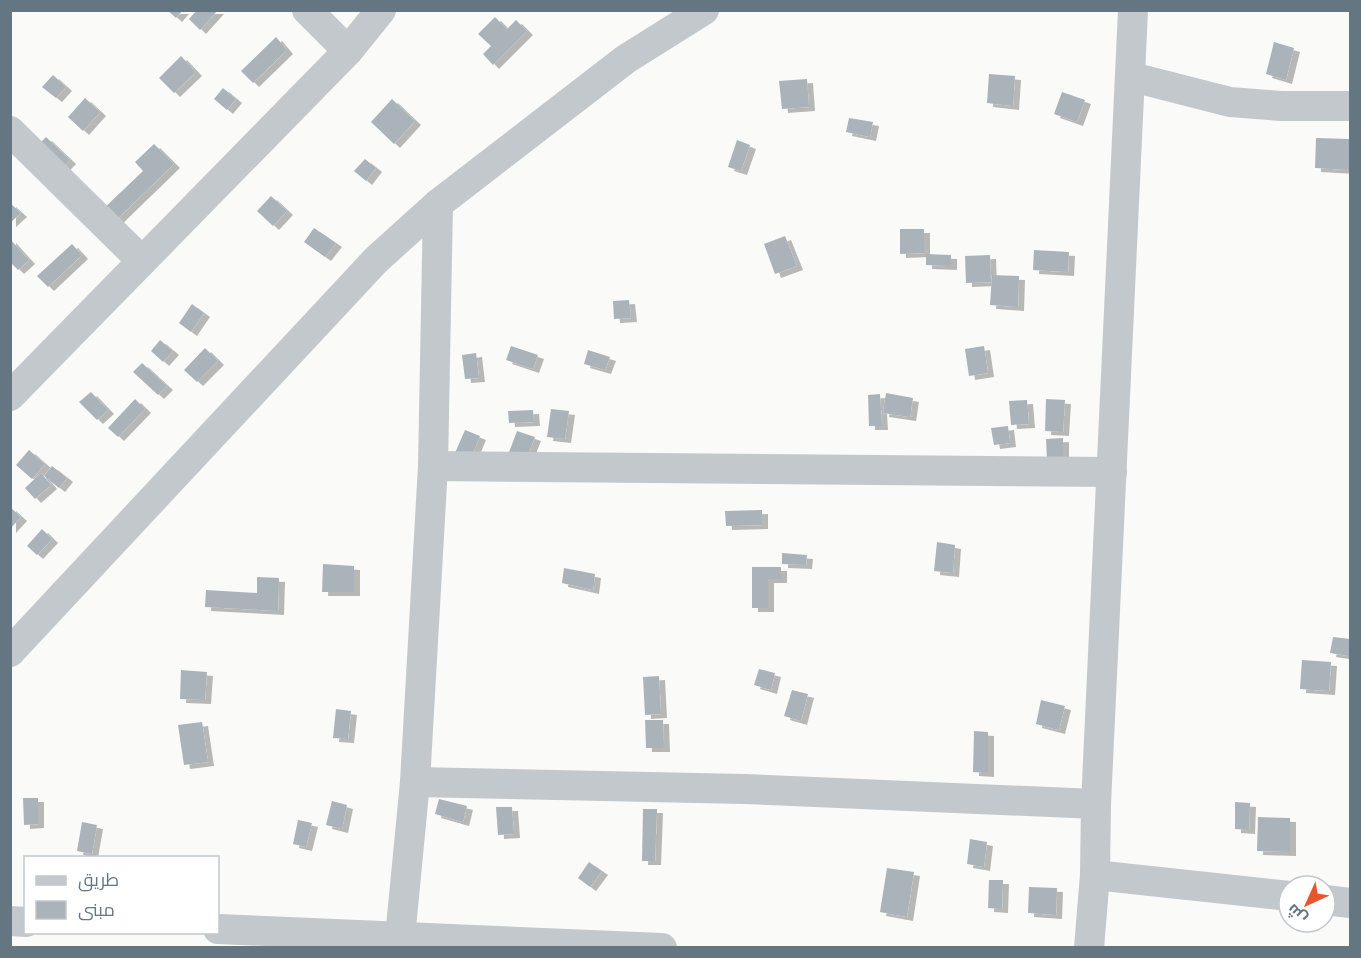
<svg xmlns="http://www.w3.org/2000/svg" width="1361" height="958" font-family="'Varela Round',Cairo,sans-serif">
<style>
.building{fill:#aab3b9;filter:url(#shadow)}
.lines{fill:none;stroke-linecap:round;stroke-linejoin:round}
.street{stroke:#c3c8cc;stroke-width:30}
</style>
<defs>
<filter id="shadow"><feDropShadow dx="6" dy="4" stdDeviation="0" flood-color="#0004"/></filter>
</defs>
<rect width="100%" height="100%" fill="#fafaf8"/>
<g class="building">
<path d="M167,10H183L176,18Z"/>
<path d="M197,10H218L200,30L189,19Z"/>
<path d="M495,17L507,29L516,20L527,31L493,65L483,54L491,46L478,34Z"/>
<path d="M276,37L287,50L253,83L241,71Z"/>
<path d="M1274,42L1294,48L1286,80L1266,74Z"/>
<path d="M181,56L196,72L174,93L159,78Z"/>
<path d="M989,74L1015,76L1013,106L987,103Z"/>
<path d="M53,75L66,87L56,98L42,87Z"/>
<path d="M807,79L809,107L782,109L779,81Z"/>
<path d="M223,88L236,99L227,110L214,99Z"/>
<path d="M1062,92L1085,100L1077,122L1054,114Z"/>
<path d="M85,98L100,112L83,131L68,117Z"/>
<path d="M392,99L415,121L394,144L371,122Z"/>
<path d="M849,118L873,122L870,137L846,132Z"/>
<path d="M46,137L70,160L52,179L28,155Z"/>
<path d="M1316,138L1350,139V170L1315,168Z"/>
<path d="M737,140L750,145L741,171L728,167Z"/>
<path d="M154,144L174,164L111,225L99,213L143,171L135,162Z"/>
<path d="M365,159L376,168L366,181L354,171Z"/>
<path d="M271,196L287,211L273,226L257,211Z"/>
<path d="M10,203L21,213L10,223Z"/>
<path d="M314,228L336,243L325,257L304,242Z"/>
<path d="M900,229H924V253L900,254Z"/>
<path d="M785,236L797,266L775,274L764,244Z"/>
<path d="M10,239L29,260L18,270L10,262Z"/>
<path d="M72,244L82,255L48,287L37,276Z"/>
<path d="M1034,250L1069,252L1068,272L1033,270Z"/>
<path d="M926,254L951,255V266L926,265Z"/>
<path d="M990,255L991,282L966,283L965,256Z"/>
<path d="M992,275L1019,276L1018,307L990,305Z"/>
<path d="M629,300L631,318L614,319L613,301Z"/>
<path d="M192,304L204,313L191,332L179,323Z"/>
<path d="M160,340L173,351L163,362L151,351Z"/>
<path d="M511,346L538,355L533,369L506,360Z"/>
<path d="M984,346L988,373L969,376L965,349Z"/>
<path d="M205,348L218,361L197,382L184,370Z"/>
<path d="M588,350L610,357L605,370L584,364Z"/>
<path d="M476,353L479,378L465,379L462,355Z"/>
<path d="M142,363L167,386L158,395L133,372Z"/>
<path d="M91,392L108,410L97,420L79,402Z"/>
<path d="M886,393L913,398L910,417L883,413Z"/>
<path d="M880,394L882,426H869L868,395Z"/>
<path d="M135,399L145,409L118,437L108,428Z"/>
<path d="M1046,399L1065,400L1063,432L1045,431Z"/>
<path d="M1027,400L1029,424L1011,425L1009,401Z"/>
<path d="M551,409L569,411L565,439L547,437Z"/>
<path d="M533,410L534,422L509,423L508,411Z"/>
<path d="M1008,426L1010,443L994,445L991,428Z"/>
<path d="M465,430L480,436L470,460L455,453Z"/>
<path d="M517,431L535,437L525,462L508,455Z"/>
<path d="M1063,438V459L1047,460L1046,439Z"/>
<path d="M29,450L45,464L32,479L16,465Z"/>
<path d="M52,466L67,478L59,488L44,476Z"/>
<path d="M41,473L51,485L35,499L25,488Z"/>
<path d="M10,507L21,517L10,529Z"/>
<path d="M762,510V525L726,526L725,511Z"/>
<path d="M42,529L52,539L37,555L27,546Z"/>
<path d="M937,542L955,545L953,573L934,571Z"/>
<path d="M782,553L807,555L806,565L782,564Z"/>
<path d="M323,564L354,566V592H322Z"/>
<path d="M752,567H781V579H768V608H752Z"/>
<path d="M564,568L595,574L593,590L562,583Z"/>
<path d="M257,577L279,578L278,611L205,607L206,590L257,593Z"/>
<path d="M1333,637L1350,639L1349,656L1330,653Z"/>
<path d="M1302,660L1331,662L1329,691L1300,689Z"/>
<path d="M759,669L775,673L771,690L754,685Z"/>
<path d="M181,670L207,672L205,700L180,699Z"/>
<path d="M659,676L661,714L645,715L643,677Z"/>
<path d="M792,690L808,694L801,721L784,716Z"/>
<path d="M1041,700L1065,706L1059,730L1036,724Z"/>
<path d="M336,709L351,711L348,739L333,738Z"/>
<path d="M645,720H663L664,748H646Z"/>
<path d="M202,722L208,762L184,765L178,725Z"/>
<path d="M974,731L988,732V773L973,772Z"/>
<path d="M23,798H38V824L24,825Z"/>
<path d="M439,799L467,806L463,822L435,814Z"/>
<path d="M332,801L347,805L342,829L326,825Z"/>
<path d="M1235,802L1250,803L1249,830L1235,829Z"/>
<path d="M496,807H512L514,834L498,835Z"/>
<path d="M643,809H657L655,861H642Z"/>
<path d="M1258,817L1290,818V852L1257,851Z"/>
<path d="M298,820L312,823L306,847L293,844Z"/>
<path d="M82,822L97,825L92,854L77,851Z"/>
<path d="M970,839L987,842L984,867L967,864Z"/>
<path d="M589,862L602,871L590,887L578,878Z"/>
<path d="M887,868L914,872L907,917L880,912Z"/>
<path d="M989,880H1003L1002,909L988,908Z"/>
<path d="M1029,887L1057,888L1056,915L1028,913Z"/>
</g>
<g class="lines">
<g class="street">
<path d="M307,10L348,51"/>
<path d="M1132,77L1230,102L1281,106H1350"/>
<path d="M10,131L142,261"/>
<path d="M10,396L348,51L381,10"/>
<path d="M433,466L1112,472"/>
<path d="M10,652L376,260L438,204L626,59L704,10"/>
<path d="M415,782L744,789L1096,804"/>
<path d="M1095,875L1289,896"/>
<path d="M1325,900L1350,903"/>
<path d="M10,921L26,922"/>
<path d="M218,929L662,948"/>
<path d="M399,948L415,782L433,466L438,204"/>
<path d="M1089,948L1095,875L1096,804L1133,10"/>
</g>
</g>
<rect width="1361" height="958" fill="none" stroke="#657683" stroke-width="24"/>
<rect x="24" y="856" width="195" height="78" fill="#ffffff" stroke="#c1c8cd" stroke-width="1.5"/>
<rect x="36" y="876" width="30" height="9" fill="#c3c8cc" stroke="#c1c8cd" stroke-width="1.5"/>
<text x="78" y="886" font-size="18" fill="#657683">طريق</text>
<rect x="36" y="901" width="30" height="18" fill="#aab3b9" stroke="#c1c8cd" stroke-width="1.5"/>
<text x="78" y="916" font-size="18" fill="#657683">مبنى</text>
<g transform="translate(1307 904) rotate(225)"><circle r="28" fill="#ffffff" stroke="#c1c8cd" stroke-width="1.5"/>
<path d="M0-4.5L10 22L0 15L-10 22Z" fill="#e4572e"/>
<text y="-9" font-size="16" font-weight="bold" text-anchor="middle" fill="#657683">ش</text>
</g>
</svg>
